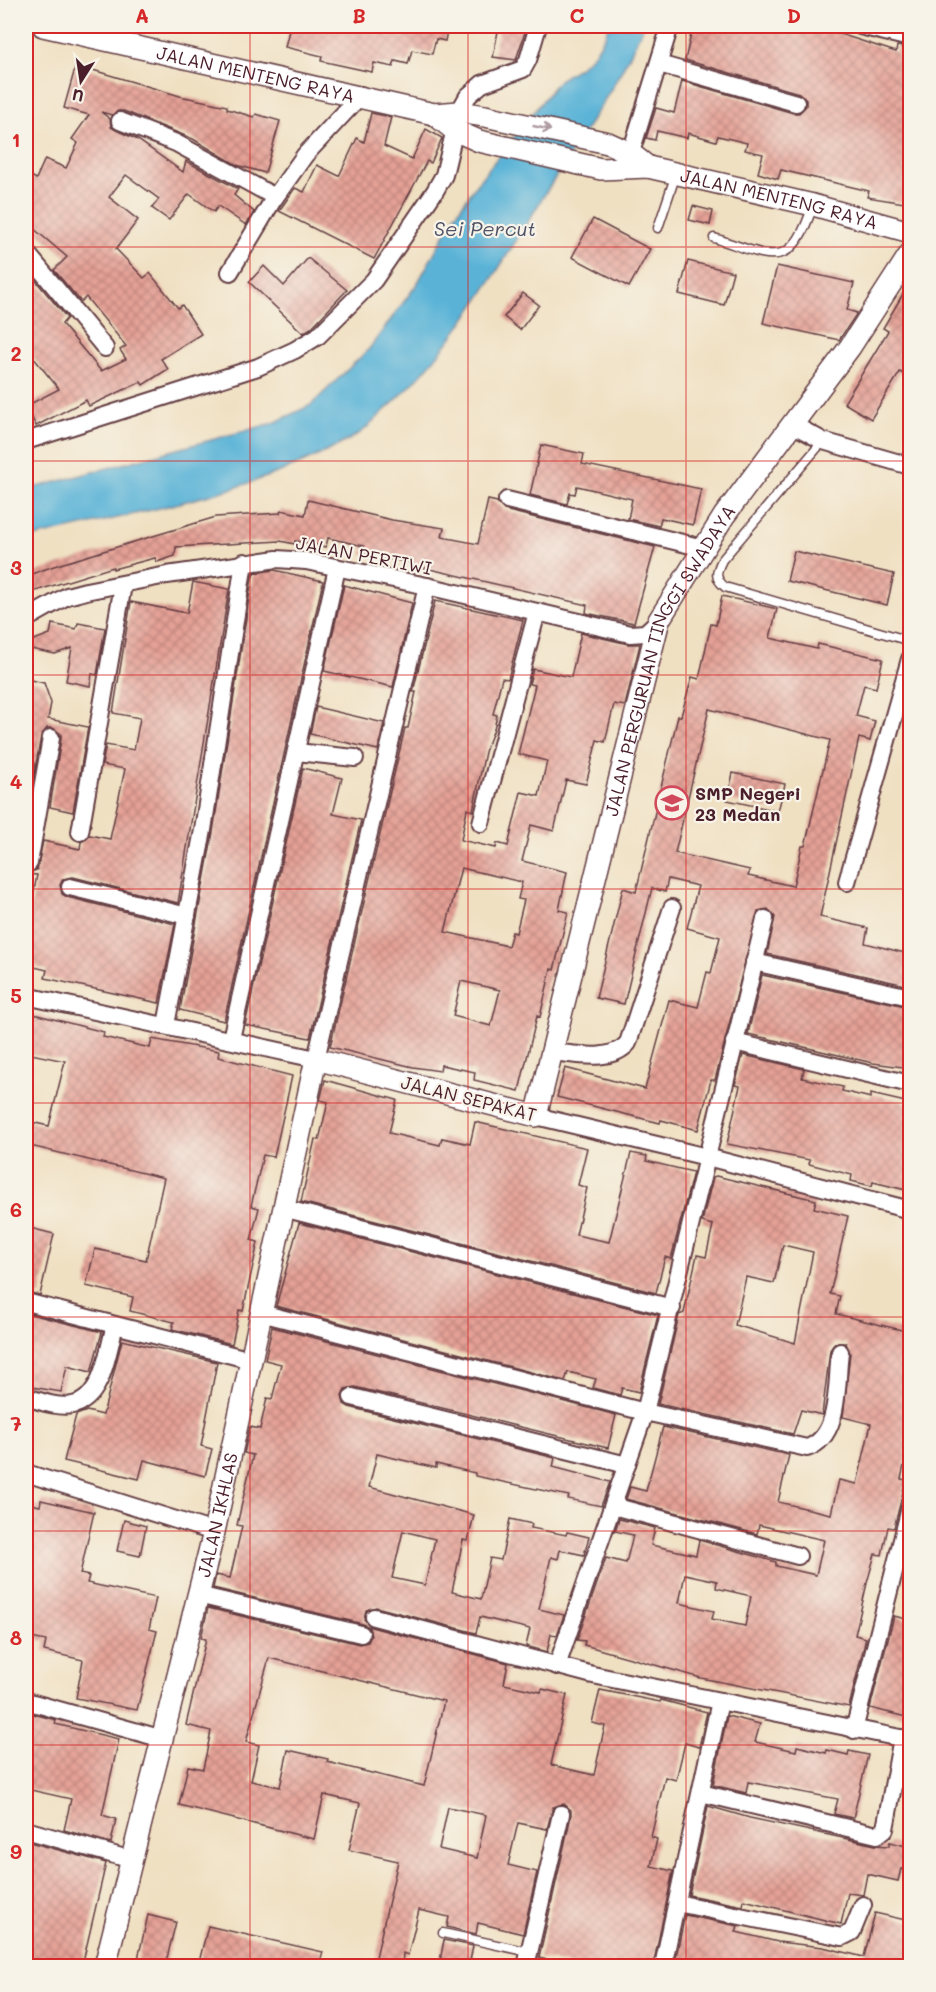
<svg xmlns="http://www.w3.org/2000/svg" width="936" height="1992" font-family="Mali,sans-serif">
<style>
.water{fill:#5ab3d7;stroke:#526981;stroke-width:1.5}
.building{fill:url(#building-cross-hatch);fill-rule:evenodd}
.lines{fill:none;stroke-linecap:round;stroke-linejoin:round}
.service-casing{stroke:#633c42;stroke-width:11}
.minor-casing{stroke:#633c42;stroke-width:20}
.tertiary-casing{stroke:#633c42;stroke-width:24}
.service{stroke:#fff;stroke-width:8}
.minor{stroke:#fff;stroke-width:16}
.tertiary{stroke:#fff;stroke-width:21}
.oneway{stroke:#ae9aa0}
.grid{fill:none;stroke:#d62828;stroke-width:1.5;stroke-opacity:0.55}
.labels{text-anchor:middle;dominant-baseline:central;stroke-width:4.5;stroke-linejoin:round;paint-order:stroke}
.street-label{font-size:18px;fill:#4a1f2b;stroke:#f7f3e8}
.poi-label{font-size:18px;font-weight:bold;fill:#4a1f2b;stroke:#f7f3e8;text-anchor:start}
.water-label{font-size:20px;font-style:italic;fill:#505367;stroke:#f7f3e8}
.neatline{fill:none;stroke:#d62828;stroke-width:2}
.grid-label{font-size:20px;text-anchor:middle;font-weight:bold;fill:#d62828}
</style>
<defs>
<pattern id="building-cross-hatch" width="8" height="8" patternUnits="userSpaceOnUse" patternTransform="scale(1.5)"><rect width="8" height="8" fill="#e5a196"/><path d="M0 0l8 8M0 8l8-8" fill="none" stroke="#bc837b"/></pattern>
</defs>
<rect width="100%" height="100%" fill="#f7f3e8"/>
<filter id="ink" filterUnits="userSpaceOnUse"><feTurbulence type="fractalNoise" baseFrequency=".0167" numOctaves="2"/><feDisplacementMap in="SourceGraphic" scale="12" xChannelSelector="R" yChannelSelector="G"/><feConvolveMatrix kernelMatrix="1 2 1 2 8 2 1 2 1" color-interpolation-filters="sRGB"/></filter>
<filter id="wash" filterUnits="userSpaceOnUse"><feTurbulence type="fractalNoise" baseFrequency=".008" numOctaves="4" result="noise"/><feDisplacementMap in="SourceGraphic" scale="24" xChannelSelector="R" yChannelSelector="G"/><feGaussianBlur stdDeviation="1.35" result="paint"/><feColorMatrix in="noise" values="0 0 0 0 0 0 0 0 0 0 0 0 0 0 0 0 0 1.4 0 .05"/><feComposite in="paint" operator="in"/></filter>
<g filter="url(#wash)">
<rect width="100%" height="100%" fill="#f0e0c2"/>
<path class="water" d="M608,26H643C621,80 586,128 555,178C505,257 455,350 384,411C376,419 367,429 357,435C257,494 137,512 26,539V490L274,423L311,405L369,349L417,284L456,214L479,181L559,80L580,67L595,53L605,36Z"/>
<g id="blocks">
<g class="building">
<path d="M290,26H448L445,41L436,39L432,54L412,50L408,64L395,61L393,67L374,63L372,72L321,61L322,56L285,47Z"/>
<path d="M499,26H527L516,60L493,57Z"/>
<path d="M693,26H815L896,52L897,46L910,48V199L905,198L904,203L867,197L869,191L781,170L778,179L758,173L763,154L745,150L747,143L718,136L716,141L688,133L687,138L657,131L655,140L646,138L656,108L674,113L682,81L793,113H799L806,106V100L799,93L685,60Z"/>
<path d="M76,65L180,96L227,106V109L254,117L256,114L280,121L265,173L237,165L193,139L124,111H118L112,115L101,112L110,119L111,127L116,130L138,140L183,172L186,161L238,189L234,195L254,212L246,225L218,206L214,212L189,194L169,220L152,208L159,199L126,175L109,197L138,220L116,249L144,278L150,273L178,308L182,305L201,334L161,359L168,369L143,385L141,382L89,406L86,400L36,426L26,406L59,389L33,357L26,366V269L67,318L62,324L101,371L126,359L120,350L126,346L86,297L81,302L54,270L67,257L26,222V172L36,179L45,159L66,168L78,143L72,139L89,115L64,108Z"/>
<path d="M371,113L391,117L384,146L412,159L426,129L442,138L431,163L427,161L374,259L279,211L295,188L304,192L317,165L339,176L357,138L364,142Z"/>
<path d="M693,206L713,211L710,225L689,220Z"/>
<path d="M593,219L650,249L629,287L572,257Z"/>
<path d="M308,258L347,290L311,328L303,333L249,282L264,266L284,286Z"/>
<path d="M688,261L733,272L724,305L679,294Z"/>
<path d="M777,266L854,283L847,310L857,313L839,340L763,323Z"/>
<path d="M910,282V378L900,372L871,419L844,403L888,331L883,328Z"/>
<path d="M523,293L539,305L520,330L504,317Z"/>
<path d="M541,445L584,454L582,464L701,489L693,525L661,518L659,526L628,519L632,499L577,486L575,494L570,493L567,504L530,495Z"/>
<path d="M308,500L392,520L444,528L442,537L478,544L488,500L497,502L504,510L655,547L634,623L586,613L587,605L412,565L413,563L362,554L364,546L328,538L326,547L295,541V544L280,541L176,547L175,556L157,562L155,558L113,569V567L26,594V576L54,566L216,517L280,513L281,510L305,515Z"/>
<path d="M794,551L894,574L887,605L787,581Z"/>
<path d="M274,570L323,581L224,1021L180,1010L213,832L252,579L254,573Z"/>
<path d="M193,582L229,589L178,903L73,877L63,879L60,885L62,894L67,897L175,924L159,1003L45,978L47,970L26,965V933L37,875L26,874V873L37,870L43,841L80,849L81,842L90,835L110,839L125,769L102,765L106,745L134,750L140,718L113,713L131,602L187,613Z"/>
<path d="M344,585L412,603L393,687L324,671Z"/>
<path d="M722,596L777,609L770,638L817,649L818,644L883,659L876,688L864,685L856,716L875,721L870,741L859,738L820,917L868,928L865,943L905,953L904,958L910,959V986L767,954L775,917L768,909L758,911L715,1080H711L698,1130L661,1120L660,1123L557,1097L565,1068L645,1089L669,1000L698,1007L707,972L711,973L720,937L687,928L698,886L668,879L665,892L652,888L624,1004L596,998L623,888L636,892L678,716H681L692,677L699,679L711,624L716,625ZM709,709L830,740L805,846H802L793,886L748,876L750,870L675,853Z"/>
<path d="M435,601L523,620L508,679L502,678L493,714L497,715L494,729L485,752L473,811L467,809L461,840L496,848L497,843L508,846L521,792L539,796L547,761L518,754L535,685L529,684L533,669L571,677L581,633L628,644H640L625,706L614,704L605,742L597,740L586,784L566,780L554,831L531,825L522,861L567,872L559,910L568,912L554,970L551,969L540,1017L537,1016L519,1091L474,1080L475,1072L441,1065L440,1071L413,1067L330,1047L405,728H408L416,692H413ZM461,868L522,882L518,899L524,900L516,933L512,932L508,946L445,932ZM461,981L500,990L491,1026L453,1016Z"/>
<path d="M78,623L105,628L97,675L92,674L90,686L66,681L72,648L55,654L26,648V643L50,634L52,624L76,629Z"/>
<path d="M26,679L44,683L51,703L48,719L88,727L73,812L50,807L61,739V734L53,728H47L41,736L29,803L26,802Z"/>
<path d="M316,707L384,723L378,750L310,734Z"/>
<path d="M303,768L342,778L333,814L361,820L310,1038L245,1025Z"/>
<path d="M733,773L785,784L778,811L727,800Z"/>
<path d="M762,975L910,1007V1068L873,1063L748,1034Z"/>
<path d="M26,1012L104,1032L103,1037L150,1048L152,1039L219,1051L218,1057L292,1076L274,1157L263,1155L251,1206L259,1208L251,1240L258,1242L243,1311L239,1310L232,1344L172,1329L174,1322L130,1311L133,1297L86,1286L95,1249L146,1260L164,1178L26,1145V1121L49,1126L65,1061L26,1053Z"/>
<path d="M743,1055L804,1069L802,1078L843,1087L842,1091L871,1098V1094L910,1103V1191L873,1182L872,1186L851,1181L852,1175L809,1164L810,1160L727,1144L740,1086L735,1085Z"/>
<path d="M325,1080L397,1100L389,1133L440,1145L442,1138L470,1144L475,1122L587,1148L578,1185L587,1188L576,1235L609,1242L631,1153L647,1156L646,1161L693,1172L671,1259L665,1257L656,1293L301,1202L315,1139L319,1140L328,1102L320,1100Z"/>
<path d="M716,1176L816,1200L814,1208L848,1216L830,1294L840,1296L836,1314L910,1332V1439L901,1479L906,1480L894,1528L888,1527L882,1555L875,1554L867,1583L855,1635L866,1638L849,1707L701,1678L584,1645L585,1641L577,1640L606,1558L626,1563L633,1535L615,1531L619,1519L655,1528L651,1545L696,1555L699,1540L776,1562V1566L816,1575L824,1540L759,1525L757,1534L626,1499L630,1487L646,1491L663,1427L789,1455L778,1502L831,1514L839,1480L857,1484L871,1424L843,1417L850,1353L846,1343H835L830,1350L822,1415L801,1410L793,1434L658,1404L679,1315L684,1313L697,1255L706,1257L713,1225L702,1222L713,1177ZM783,1245L813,1252L795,1343L735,1325L746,1277L774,1283ZM685,1574L717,1581L716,1588L751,1596L745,1626L712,1619L714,1611L679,1603Z"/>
<path d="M299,1223L658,1315L639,1392L622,1388L620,1395L593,1388L596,1379L568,1372L565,1381L276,1306Z"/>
<path d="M26,1227L54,1234L40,1295L26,1292Z"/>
<path d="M26,1313L102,1332L91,1372L67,1366L61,1392L26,1386Z"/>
<path d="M272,1327L616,1415L608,1448L355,1387L345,1389L342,1395L344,1404L349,1407L555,1458L553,1467L610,1482L601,1506L568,1499L569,1496L475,1476V1473L436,1464V1468L377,1454L369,1487L474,1515L468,1541L463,1540L452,1592L481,1599L490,1558L501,1560L510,1519L532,1524L531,1528L566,1535L567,1532L589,1537L584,1555L560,1550L558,1559L551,1557L539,1609L564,1615L557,1635L551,1634L547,1652L526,1646L530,1629L480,1617L476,1633L376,1607L366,1610L364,1619L371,1627L508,1663L504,1684L541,1692L542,1689L567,1695L551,1765L594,1775L605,1726L592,1723L600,1690L660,1702L661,1700L707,1712L699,1747L685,1743L676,1780L665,1777L651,1837L657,1839L651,1866L673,1871L653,1966H576L539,1958L571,1816V1810L564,1804L553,1807L547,1829L518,1823L508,1865L537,1872L523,1934L478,1923L476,1934L447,1927L449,1917L419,1910L408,1955L403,1953L402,1966H374L398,1861L349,1850L360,1803L324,1795L314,1839L179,1805L188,1766L203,1769L211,1731L186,1725L206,1639L201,1638L208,1608L359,1644L368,1642L371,1636L369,1627L363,1624L213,1588L216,1575L230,1578L242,1526L237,1525L253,1455L244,1453L250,1427L260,1429L267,1398L272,1399L281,1364L265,1360ZM403,1531L435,1539L425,1585L392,1578ZM269,1658L444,1701L424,1786L327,1762L328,1759L288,1750L280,1787L251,1781L259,1745L246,1742ZM448,1807L486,1815L477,1858L439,1849Z"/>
<path d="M122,1340L217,1362L201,1446L212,1449L205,1476L144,1460L139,1479L64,1461L76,1415L87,1411L103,1415Z"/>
<path d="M41,1500L94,1512L80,1574L89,1576L87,1583L156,1598L149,1629L157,1631L137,1710L76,1698L83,1660L44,1651L46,1641L26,1637V1503L40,1506Z"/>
<path d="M124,1520L146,1526L140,1556L117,1551Z"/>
<path d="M894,1616L910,1620V1718L870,1708Z"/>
<path d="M26,1712L56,1720L55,1724L119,1739L102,1815L116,1819L111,1843L64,1830L71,1799L26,1789Z"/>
<path d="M727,1716L760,1724L755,1742L796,1751L797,1746L826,1753L827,1750L848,1755L849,1751L868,1755L853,1818L834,1814L838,1799L748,1782L746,1793L713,1785Z"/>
<path d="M708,1806L750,1818L875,1845L889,1846L890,1842L910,1847V1871L901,1869L898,1881L867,1874L863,1895L848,1893L841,1924L744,1900L743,1906L689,1895Z"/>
<path d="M26,1841L106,1863L82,1966H53L26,1961Z"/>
<path d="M875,1913L910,1921V1966H674L685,1915L738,1926L736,1932L778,1942L823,1947L864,1957Z"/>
<path d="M148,1915L176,1922L165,1966L137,1963Z"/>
<path d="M208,1926L323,1952L319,1966H198Z"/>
<path d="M444,1940L473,1946L469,1966H439Z"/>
</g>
</g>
</g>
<g filter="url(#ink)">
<use href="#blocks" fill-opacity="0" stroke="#633c42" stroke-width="1.5"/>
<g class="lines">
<defs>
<g id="service">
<path d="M658,228L676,174"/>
<path d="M714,238C771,256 791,274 813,205"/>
<path d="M823,441L722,560C716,572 714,578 725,587L910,641"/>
<path d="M443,1933L529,1952"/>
<path d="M527,1962L542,1966"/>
</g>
<g id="minor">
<path d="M860,26L910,38"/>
<path d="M659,64L796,103"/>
<path d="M120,121L176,143L275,197"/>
<path d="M628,162L670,26"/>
<path d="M26,252L105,348"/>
<path d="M230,272L273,200L305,155L361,95"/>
<path d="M794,425L823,441L910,466"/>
<path d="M26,441L258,367L295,350L318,336L374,280L435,191L444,175L459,112L468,96L482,84L523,69L528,60L538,26"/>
<path d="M507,500L703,548"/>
<path d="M26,619L67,596L86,591L167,575L277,559L306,561L427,586L630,634L645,633L659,620"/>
<path d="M296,752L355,758"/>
<path d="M481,823L537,612"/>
<path d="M80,832L123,585"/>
<path d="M26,862L29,863L51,738"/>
<path d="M847,882L910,659"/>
<path d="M70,887L187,916"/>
<path d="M754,962L910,997"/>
<path d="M26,996L316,1059L427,586"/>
<path d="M166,1025L203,830L244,562"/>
<path d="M231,1039L337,568"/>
<path d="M734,1042L910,1084"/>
<path d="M551,1052C576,1054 611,1063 628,1043L672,908"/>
<path d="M536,1116L707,1157L910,1210"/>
<path d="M283,1208L672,1308"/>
<path d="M26,1302L251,1360"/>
<path d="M261,1313L645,1412L807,1448C841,1437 836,1382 840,1352"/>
<path d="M26,1397C40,1401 57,1408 72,1405C103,1400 108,1349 115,1325"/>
<path d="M352,1397L627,1465"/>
<path d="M26,1473L214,1532"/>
<path d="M613,1506L798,1556"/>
<path d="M198,1595L361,1634"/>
<path d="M374,1617L593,1675L910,1740"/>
<path d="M557,1666L645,1412L765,919"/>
<path d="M26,1701L163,1739"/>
<path d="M854,1730L910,1508"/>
<path d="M701,1793L877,1835L885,1829L902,1738"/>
<path d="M26,1830L132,1860"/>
<path d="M677,1903L842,1937L852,1932L863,1905"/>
<path d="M526,1966L561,1814"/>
<path d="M663,1966L720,1701"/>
</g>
<g id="tertiary">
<path id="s1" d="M43,26L434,114L459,112L485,116L608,143L630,153L648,167"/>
<path id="s2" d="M434,114L454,130L479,141L601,169L648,167L813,205L910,232"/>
<path id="s3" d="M105,1966L214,1532L316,1059L536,1116L659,620L724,516L850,347L910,254"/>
</g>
</defs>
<use href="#service" class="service-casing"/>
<use href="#minor" class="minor-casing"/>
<use href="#tertiary" class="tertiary-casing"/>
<use href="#service" class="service"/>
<use href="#minor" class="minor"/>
<use href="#tertiary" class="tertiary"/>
</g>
<defs><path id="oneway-shaft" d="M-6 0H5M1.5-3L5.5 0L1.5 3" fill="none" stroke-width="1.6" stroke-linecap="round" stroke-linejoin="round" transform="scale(1.5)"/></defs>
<use class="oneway" href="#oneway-shaft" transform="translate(542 128) rotate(13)"/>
</g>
<path class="grid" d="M250,26V1966M468,26V1966M686,26V1966M26,247H910M26,461H910M26,675H910M26,889H910M26,1103H910M26,1317H910M26,1531H910M26,1745H910"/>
<defs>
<symbol id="school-ring" viewBox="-11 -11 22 22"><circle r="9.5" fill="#f7f3e8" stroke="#d1495b" stroke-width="1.5"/><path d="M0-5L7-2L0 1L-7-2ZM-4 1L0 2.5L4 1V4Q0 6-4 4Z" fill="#d1495b"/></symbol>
</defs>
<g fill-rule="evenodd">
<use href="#school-ring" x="653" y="784" width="38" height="38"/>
</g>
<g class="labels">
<g class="street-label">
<text stroke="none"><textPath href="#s1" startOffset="218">JALAN MENTENG RAYA</textPath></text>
<text stroke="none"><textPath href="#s2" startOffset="360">JALAN MENTENG RAYA</textPath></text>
<text transform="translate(364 555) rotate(11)">JALAN PERTIWI</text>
<text stroke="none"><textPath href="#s3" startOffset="1636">JALAN PERGURUAN TINGGI SWADAYA</textPath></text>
<text transform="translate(469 1098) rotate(14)">JALAN SEPAKAT</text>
<text stroke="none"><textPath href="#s3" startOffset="465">JALAN IKHLAS</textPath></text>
</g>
<g class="poi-label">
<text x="695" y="793">SMP Negeri<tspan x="695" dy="21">23 Medan</tspan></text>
</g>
<g class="water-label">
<text x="485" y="228">Sei Percut</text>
</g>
</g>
<rect width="936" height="1992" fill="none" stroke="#f7f3e8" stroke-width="66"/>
<g transform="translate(81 81) rotate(192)" stroke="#f7f3e8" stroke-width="4.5" paint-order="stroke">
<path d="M0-4.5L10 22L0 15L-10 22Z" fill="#4a1f2b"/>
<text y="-9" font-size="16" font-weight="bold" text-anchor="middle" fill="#4a1f2b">U</text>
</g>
<rect x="33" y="33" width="870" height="1926" class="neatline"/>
<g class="grid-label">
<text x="142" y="23">A</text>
<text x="359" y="23">B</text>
<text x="577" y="23">C</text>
<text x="794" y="23">D</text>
<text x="16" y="147">1</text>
<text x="16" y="361">2</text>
<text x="16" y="575">3</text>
<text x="16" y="789">4</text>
<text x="16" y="1003">5</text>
<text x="16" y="1217">6</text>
<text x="16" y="1431">7</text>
<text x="16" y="1645">8</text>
<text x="16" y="1859">9</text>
</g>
</svg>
